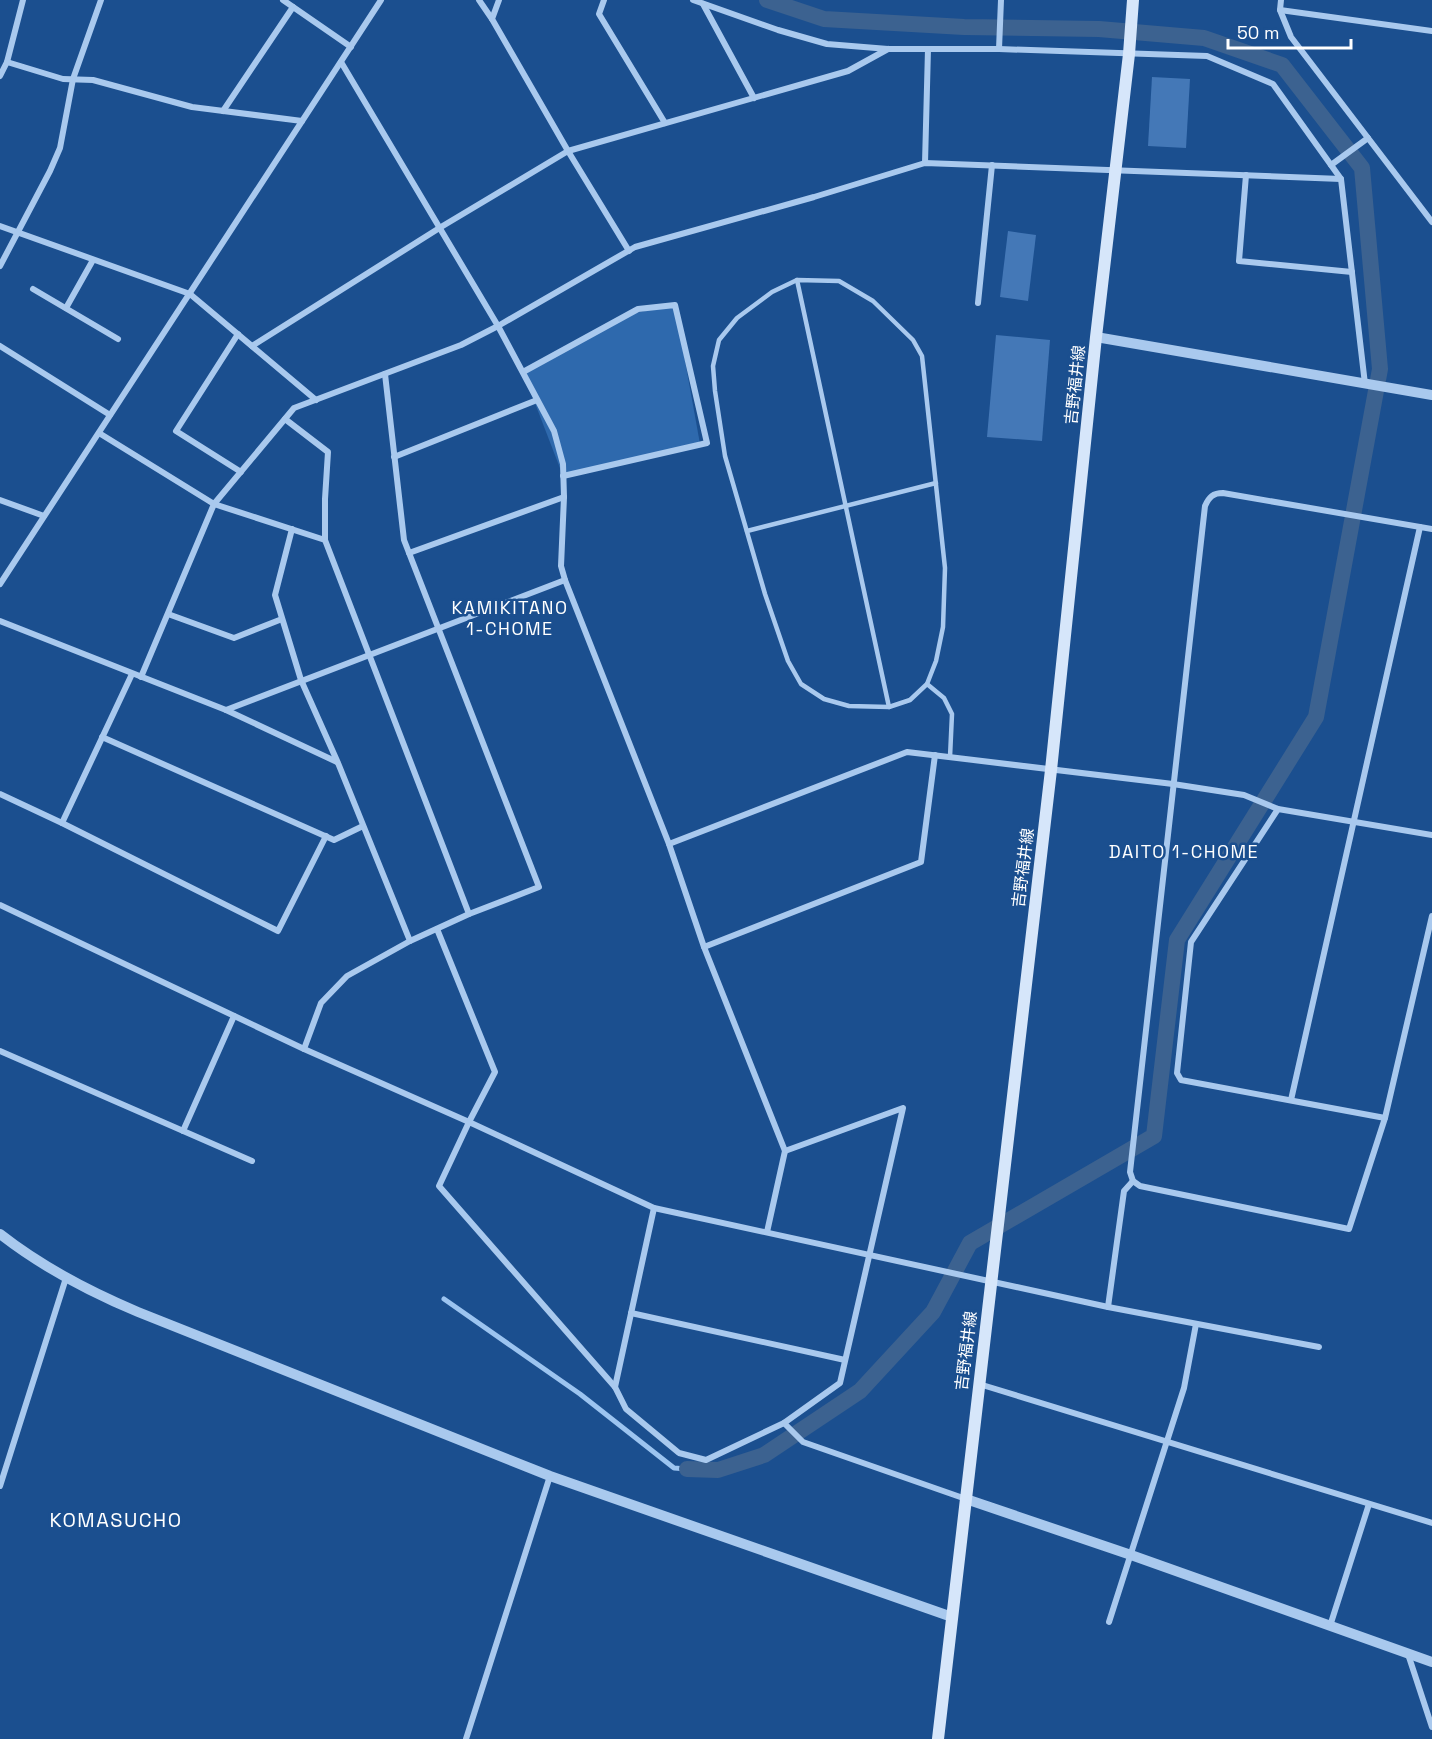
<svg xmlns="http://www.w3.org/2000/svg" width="1432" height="1739" font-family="'Space Grotesk','Noto Sans JP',sans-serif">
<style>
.green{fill:#2e69ad}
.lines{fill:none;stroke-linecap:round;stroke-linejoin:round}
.stream{stroke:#9cc4f0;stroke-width:5}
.canal{stroke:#3c6290;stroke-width:16}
.building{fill:#4478b7}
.service{stroke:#a9c9ee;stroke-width:4.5}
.minor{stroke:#a9c9ee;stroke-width:6}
.tertiary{stroke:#a9c9ee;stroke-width:10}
.secondary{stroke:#d6e6fa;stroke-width:12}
.labels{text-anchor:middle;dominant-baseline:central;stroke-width:5;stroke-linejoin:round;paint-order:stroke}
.street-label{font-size:16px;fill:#fff;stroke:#1b4f8f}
.neighbourhood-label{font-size:18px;letter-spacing:1.5px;fill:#fff;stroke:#1b4f8f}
.quarter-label{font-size:20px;letter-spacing:1.5px;fill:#fff;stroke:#1b4f8f}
</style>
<rect width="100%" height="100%" fill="#1b4f8f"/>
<path class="green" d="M675,305L700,444L563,476L523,372L630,314Z"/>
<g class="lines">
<path class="stream" d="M444,1299L580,1394L674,1468L687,1469"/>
<path class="canal" d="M687,1469L718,1470L764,1455L860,1391L933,1312L970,1243L1154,1136L1177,940L1316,717L1380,369L1362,168L1282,65L1204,38L1099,29L964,27L824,19L767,0"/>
</g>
<g class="building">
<path d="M1152,77L1190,79L1186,148L1148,146Z"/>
<path d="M1008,231L1036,235L1028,301L1000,297Z"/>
<path d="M996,335L1050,340L1042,441L987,437Z"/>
</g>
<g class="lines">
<g class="service">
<path d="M797,280L839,281L873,301L913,340L922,356L945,568L943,627L936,661L927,684L910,700L889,707L849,706L824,699L801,684L788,661L765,594L725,456L715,391L713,366L719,340L737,318L772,292Z"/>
<path d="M797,280L889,707"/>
<path d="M747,531L936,483"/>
<path d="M927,684L944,698L952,714L950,757"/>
</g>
<g class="minor">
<path d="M283,0L351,47"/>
<path d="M479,0L492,19"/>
<path d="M499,0L492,19L568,151L629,251"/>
<path d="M604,0L599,14L665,123"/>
<path d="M693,0L778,30L827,44L888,49H999L1207,56L1273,84L1341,179L1365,384"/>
<path d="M1281,0L1280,10L1291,37L1432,222"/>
<path d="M703,4L754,98"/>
<path d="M1280,10L1432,31"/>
<path d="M999,49L1001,0"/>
<path d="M7,62L63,79L93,80L192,107L302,121"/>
<path d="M341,62L498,326L554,431L563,464L564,497L561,566L565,580L669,844L704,947L785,1151L767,1232"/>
<path d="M0,76L7,62L23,0"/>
<path d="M223,111L293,7"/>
<path d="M925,163L928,49"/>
<path d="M1331,165L1368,138"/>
<path d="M1246,175L1239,261L1352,272"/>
<path d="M0,226L190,294L316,400"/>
<path d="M0,266L50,171L60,148L73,79L101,0"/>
<path d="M33,289L118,339"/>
<path d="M978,303L992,165"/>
<path d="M66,308L93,260"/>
<path d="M238,334L176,431L241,472"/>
<path d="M0,346L110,415"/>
<path d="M252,346L441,227L568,151L848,71L888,49"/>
<path d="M523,372L638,309L675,305L707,443L563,476"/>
<path d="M385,374L404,540L539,887L469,914"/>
<path d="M285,419L328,452L325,499V540"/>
<path d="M99,433L214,504L325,540L469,914L410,941L347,976L321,1003L304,1049"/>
<path d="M394,457L537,400"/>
<path d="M0,500L44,516"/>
<path d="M292,529L275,595L301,680L338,763L410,941"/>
<path d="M1432,529L1223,493C1213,493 1209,497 1205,506L1130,1172L1133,1181L1140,1186L1349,1229L1385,1118L1432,916"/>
<path d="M409,553L564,497"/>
<path d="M0,584L381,0"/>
<path d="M168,614L234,638L282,619"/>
<path d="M0,621L226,710L337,762"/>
<path d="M141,677L214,504L294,408L461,345L498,326L635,247L814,197L925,163L1341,179"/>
<path d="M226,710L565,580"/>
<path d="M102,737L334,840L363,826"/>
<path d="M0,794L62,823L278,931L326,836"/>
<path d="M1278,809L1191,942L1177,1073L1181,1080L1385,1118"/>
<path d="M62,823L132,674"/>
<path d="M669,844L907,752L1173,784L1244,795L1278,809L1432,835"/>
<path d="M0,905L304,1049L469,1122L654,1208L1108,1307L1319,1347"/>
<path d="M437,929L495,1072L469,1122L439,1186L615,1387L626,1409L679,1453L706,1460L784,1423L840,1383L903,1108L785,1151"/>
<path d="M704,947L921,862L935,755"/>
<path d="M0,1051L252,1161"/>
<path d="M1291,1100L1420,527"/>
<path d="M183,1131L234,1016"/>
<path d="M1108,1307L1124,1191L1133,1181"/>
<path d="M631,1313L845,1360"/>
<path d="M979,1384L1432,1523"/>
<path d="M615,1387L654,1208"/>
<path d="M784,1423L803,1442L966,1499"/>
<path d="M0,1486L66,1278"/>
<path d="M1109,1622L1184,1388L1196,1324"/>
<path d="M1330,1626L1369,1504"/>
<path d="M1408,1654L1432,1727"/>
<path d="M466,1739L550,1476"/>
</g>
<g class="tertiary">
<path d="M1096,337L1432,395"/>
<path d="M0,1234C42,1267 88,1291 138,1312L550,1476L952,1617"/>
<path d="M966,1499L1131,1555L1432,1662"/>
</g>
<path class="secondary" d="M938,1739L1051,770L1096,337L1129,54L1133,0"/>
</g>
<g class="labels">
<g class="street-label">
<text transform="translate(1075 385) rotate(-84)">吉野福井線</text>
<text transform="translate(1023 868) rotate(-83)">吉野福井線</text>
<text transform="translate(966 1351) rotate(-83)">吉野福井線</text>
</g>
<g class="neighbourhood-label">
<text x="510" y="607">KAMIKITANO<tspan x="510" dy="21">1-CHOME</tspan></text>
<text x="1184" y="851">DAITO 1-CHOME</text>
</g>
<g class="quarter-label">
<text x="116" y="1520">KOMASUCHO</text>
</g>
</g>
<path d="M1228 39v9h123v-9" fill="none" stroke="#ffffff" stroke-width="3"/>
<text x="1237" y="39" font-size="18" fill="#ffffff" stroke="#1b4f8f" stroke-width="4.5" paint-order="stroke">50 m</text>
</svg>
